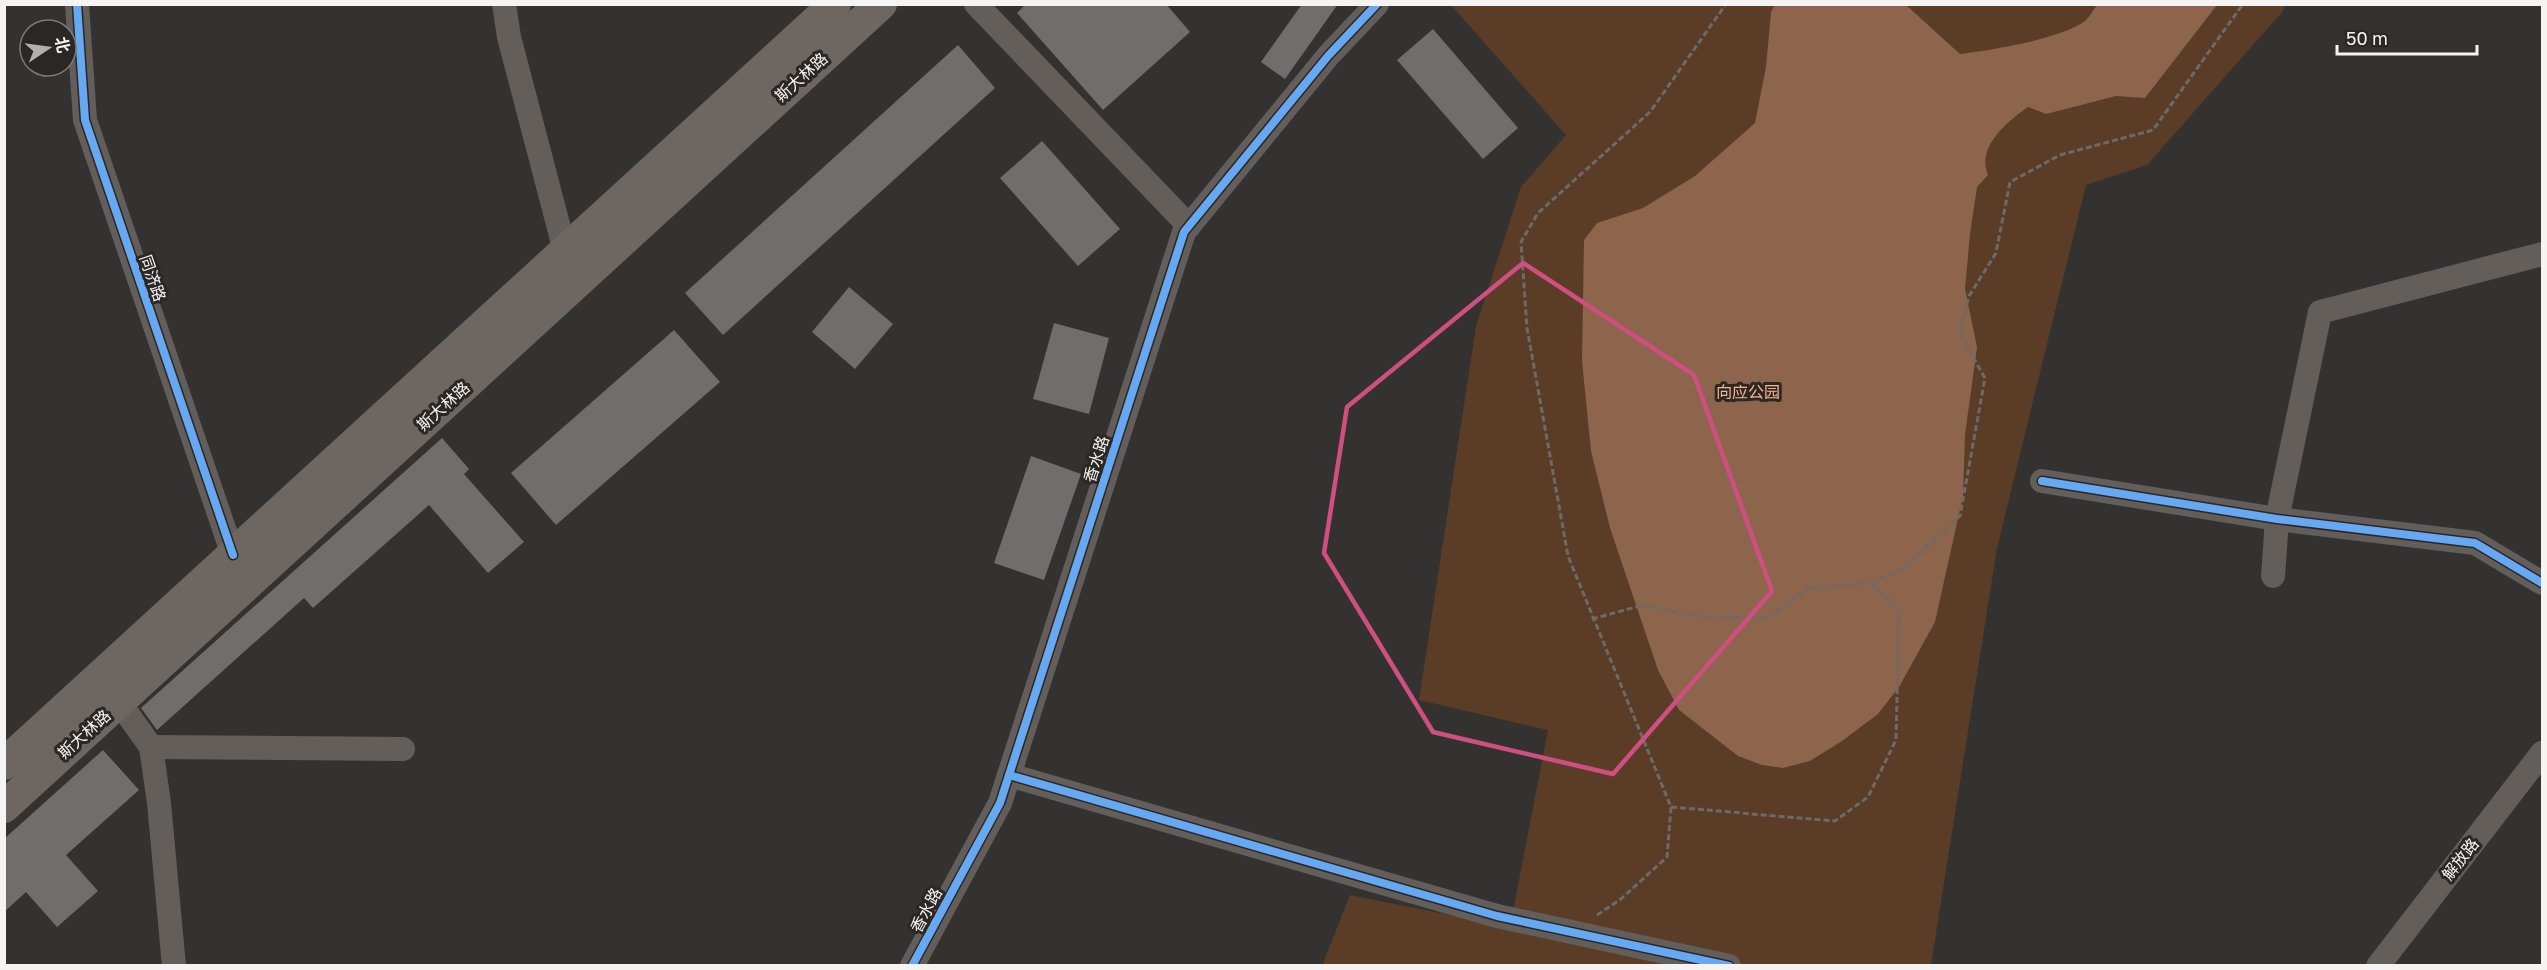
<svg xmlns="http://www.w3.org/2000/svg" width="2547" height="970" font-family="'Golos Text','Noto Sans SC',sans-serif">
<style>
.green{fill:#5a3c27}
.water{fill:#8c654c}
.building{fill:#706e6d}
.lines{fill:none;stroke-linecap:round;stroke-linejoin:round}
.path{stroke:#6e6a67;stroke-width:3;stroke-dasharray:6 3;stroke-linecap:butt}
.minor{stroke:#645e5a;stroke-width:24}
.major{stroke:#6e6661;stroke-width:32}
.cycleway-casing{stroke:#2b2725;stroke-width:11}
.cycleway{stroke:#66a8f1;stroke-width:8}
.marked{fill:none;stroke:#cf4f81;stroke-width:4.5;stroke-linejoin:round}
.labels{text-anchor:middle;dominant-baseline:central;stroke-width:6;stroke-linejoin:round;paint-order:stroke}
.street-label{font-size:16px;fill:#f6f4f2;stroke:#2b2725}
.park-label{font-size:16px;fill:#f9b58a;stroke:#2b2725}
</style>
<rect width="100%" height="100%" fill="#343230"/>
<path class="green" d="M1451,5H2285L2283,11L2147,165L2086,185L1997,548L1931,965L1322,966L1350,895L1510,927L1548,730L1419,700L1476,326L1521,187L1566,135Z"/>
<path class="water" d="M1775,5H1906L1960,54C1990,50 2063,39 2086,20C2090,16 2094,9 2097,5H2217L2145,98L2116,96L2046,114L2028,107C2007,122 1976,147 1988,175L1977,187L1970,234L1965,289L1977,347L1965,435L1963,496L1935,622L1899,687L1878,714L1842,741L1810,761L1783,768L1762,765L1738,756L1679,710L1658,670L1610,528L1591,451L1582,361L1584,240L1597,223L1643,208L1695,176L1755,123L1766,67L1771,12Z"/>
<g class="building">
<path d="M1026,4H1166L1190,32L1103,110L1017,13Z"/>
<path d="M1302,4H1338L1285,79L1261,62Z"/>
<path d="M1433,29L1518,128L1483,159L1397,60Z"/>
<path d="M958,45L995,88L723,335L685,293Z"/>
<path d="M1042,141L1120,229L1078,266L1000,178Z"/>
<path d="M849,287L893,324L855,369L812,332Z"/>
<path d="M1054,323L1109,338L1089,414L1033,399Z"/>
<path d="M674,330L720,382L556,525L511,473Z"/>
<path d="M442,438L469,469L464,474L524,542L488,573L429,505L313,608L304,598L157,730L141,708Z"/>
<path d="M1031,456L1081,474L1044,580L994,563Z"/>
<path d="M103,750L139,790L66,855L98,891L57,927L26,892L4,912V839Z"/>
</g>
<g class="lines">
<g class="path">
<path d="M1592,619L1643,605L1695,616L1767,618L1809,588L1870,583"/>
<path d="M1671,807L1835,821L1868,797L1896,740L1899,609L1870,583L1905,568L1960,516L1985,378L1959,333L1969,296L1996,253L2010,182L2060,155L2153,130L2243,4"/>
<path d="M1597,915L1621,899L1667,857L1671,807L1568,556L1527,328L1521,242L1538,213L1650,112L1726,4"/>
</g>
<g class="minor">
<path d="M77,4L85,120L233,555"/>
<path d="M504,4L509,37L565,251"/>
<path d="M976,4L1189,226"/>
<path d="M2042,481L2277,519L2475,543L2542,583"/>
<path d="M2273,576L2277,519L2320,312L2542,254"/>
<path d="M119,702L151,747L159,803L174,966"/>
<path d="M151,747L403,749"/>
<path d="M1009,775L1497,916L1729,966"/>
<path d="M912,966L1000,803L1184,232L1328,56L1377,4"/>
<path d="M2378,966L2542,753"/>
</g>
<g class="major">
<path d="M4,764L835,4"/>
<path d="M4,807L881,4"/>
</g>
<defs>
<g id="cycleway">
<path d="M77,4L85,120L233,555"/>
<path d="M2042,481L2277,519L2475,543L2542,583"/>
<path d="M1009,775L1497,916L1729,966"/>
<path d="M912,966L1000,803L1184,232L1328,56L1377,4"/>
</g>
</defs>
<use href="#cycleway" class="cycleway-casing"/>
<use href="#cycleway" class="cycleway"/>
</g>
<path class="marked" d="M1523,263L1694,375L1772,591L1613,774L1433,732L1324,553L1347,407Z"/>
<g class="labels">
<g class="street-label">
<text transform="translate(801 77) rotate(-42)">斯大林路</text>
<text transform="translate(153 278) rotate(71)">同济路</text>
<text transform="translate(443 406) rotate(-42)">斯大林路</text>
<text transform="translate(1096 459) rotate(-72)">香水路</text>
<text transform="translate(84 734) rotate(-42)">斯大林路</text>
<text transform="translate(2460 859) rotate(-52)">解放路</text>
<text transform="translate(926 910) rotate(-62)">香水路</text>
</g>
<g class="park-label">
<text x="1748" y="392">向应公园</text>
</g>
</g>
<rect width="2547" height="970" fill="none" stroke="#f6f4f2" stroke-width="12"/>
<g transform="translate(48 48) rotate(77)"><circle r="28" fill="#2b2725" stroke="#7c7977" stroke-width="1.5"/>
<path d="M0-4.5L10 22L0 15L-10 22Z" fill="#b2b0ae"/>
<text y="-9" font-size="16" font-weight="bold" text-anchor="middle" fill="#f6f4f2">北</text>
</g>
<path d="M2337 45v9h140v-9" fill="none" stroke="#f6f4f2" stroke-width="3"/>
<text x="2346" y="45" font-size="18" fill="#f6f4f2" stroke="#2b2725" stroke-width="4.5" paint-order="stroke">50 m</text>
</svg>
